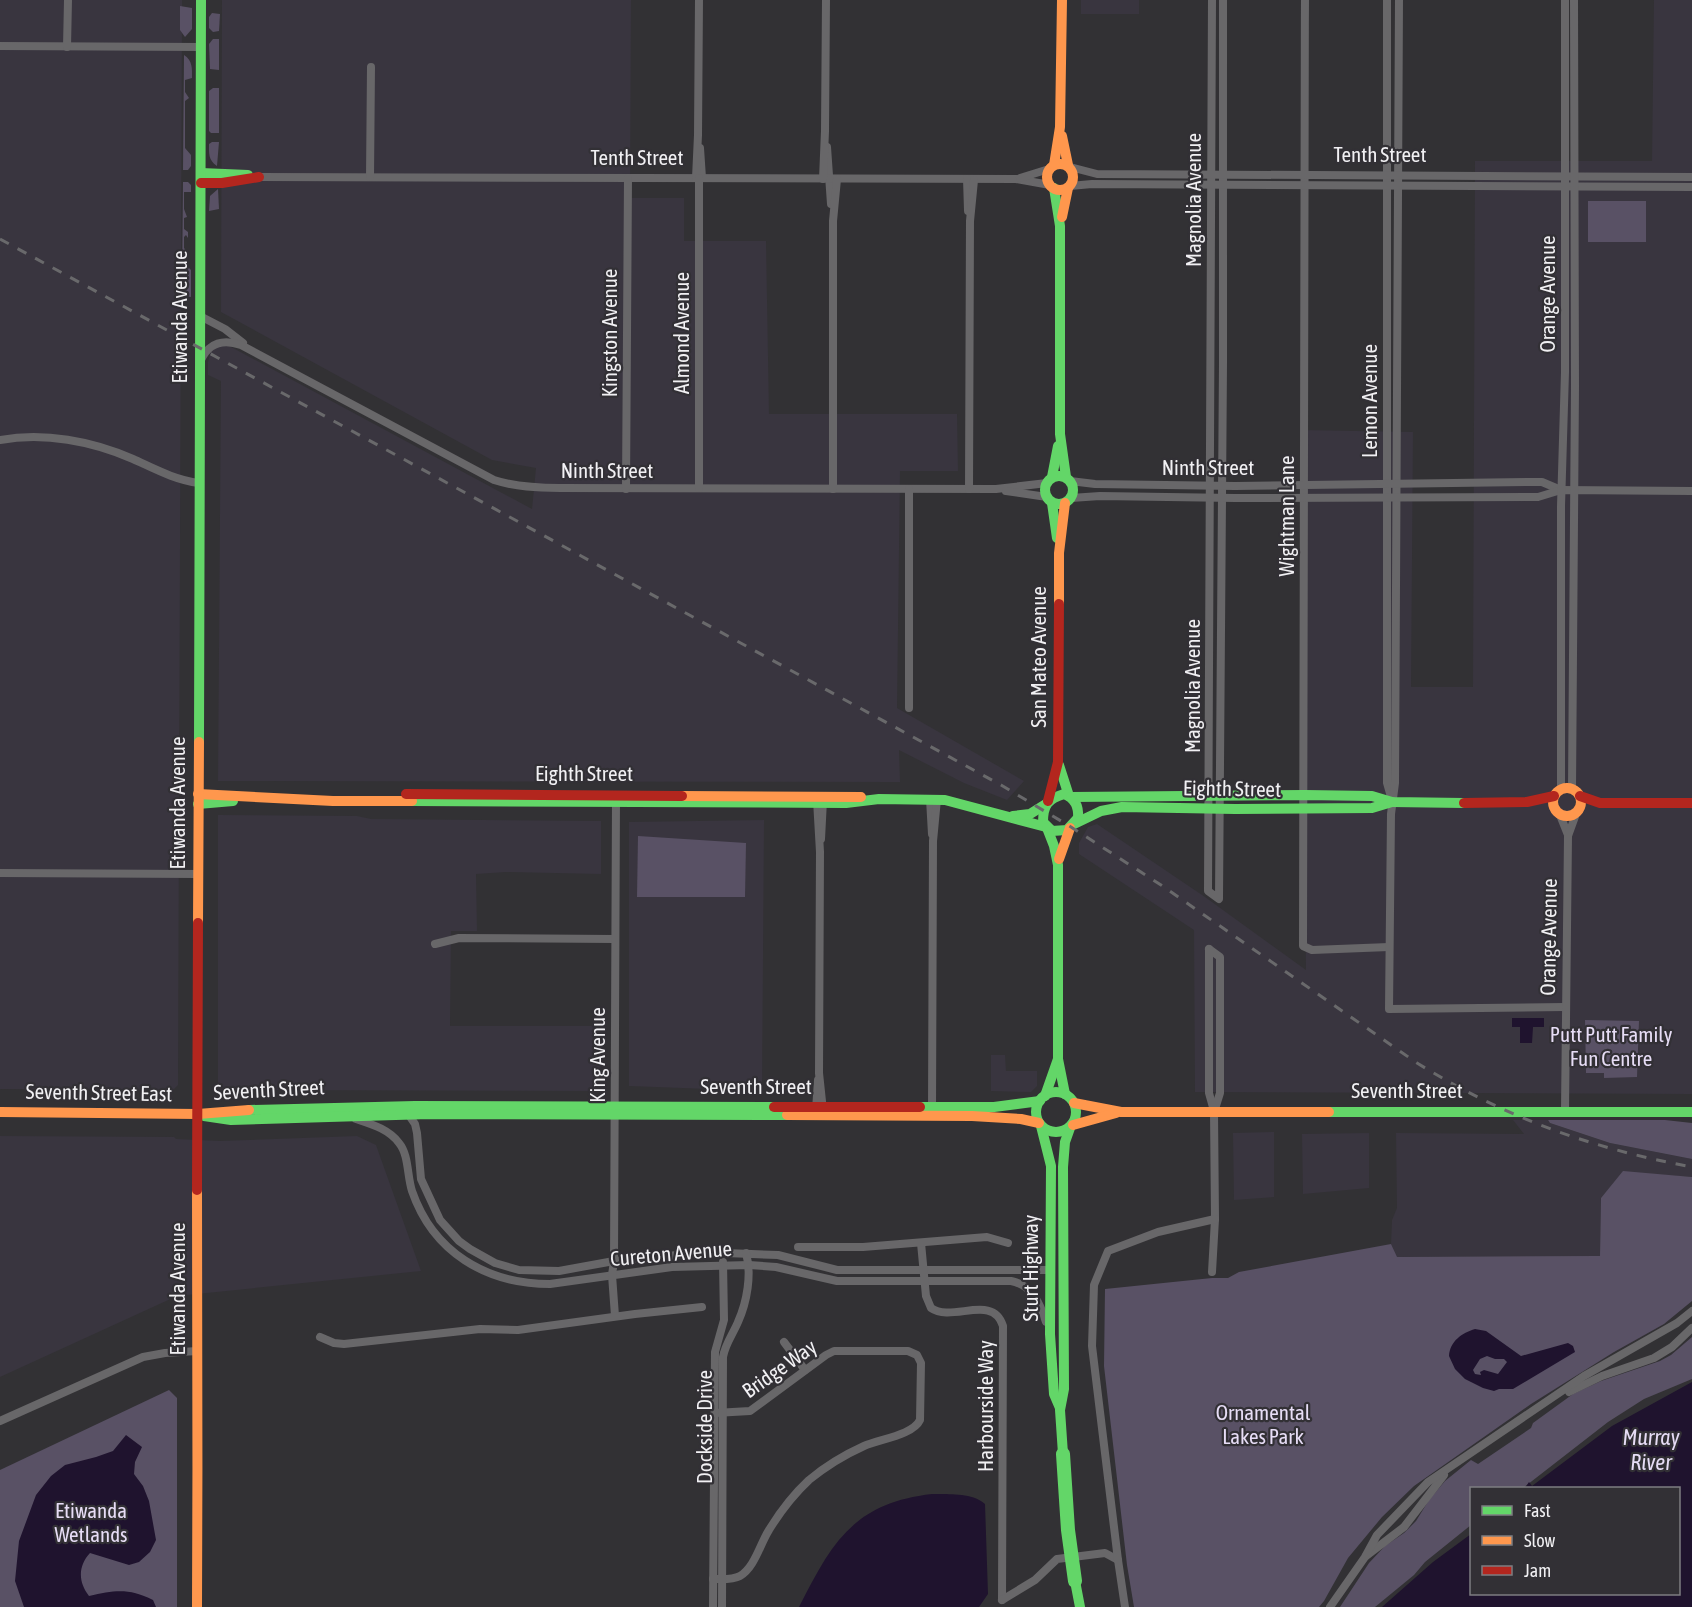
<svg xmlns="http://www.w3.org/2000/svg" width="1692" height="1607" font-family="'Asap Condensed',sans-serif">
<style>
.built{fill:#39353f}
.green{fill:#595165}
.water{fill:#1f132e;fill-rule:evenodd}
.lines{fill:none;stroke-linecap:round;stroke-linejoin:round}
.street{stroke:#686769;stroke-width:8}
.fast{stroke:#63d668;stroke-width:10}
.slow{stroke:#ff974d;stroke-width:10}
.jam{stroke:#b3261e;stroke-width:10}
.rail{stroke:#69696b;stroke-width:3;stroke-dasharray:10 10;stroke-linecap:butt}
.fast-bridge{stroke:#63d668;stroke-width:14}
.labels{text-anchor:middle;dominant-baseline:central;stroke-width:4.5;stroke-linejoin:round;paint-order:stroke}
.street-label{font-size:21px;fill:#f1f0f3;stroke:#323035}
.park-label{font-size:21px;fill:#e7ddf6;stroke:#323035}
.water-label{font-size:22px;font-style:italic;fill:#e7ddf6;stroke:#323035}
</style>
<rect width="100%" height="100%" fill="#323134"/>
<g class="built">
<path d="M0,0H182L178,1085L173,1090L0,1089Z"/>
<path d="M222,0H631L630,198H684V241H766L769,414H957L958,471H900L897,708L1024,781L1007,800L964,783L899,750L900,782L218,781L221,381L208,375V362L211,351L217,347L226,345L233,348L532,509L536,468L492,460L221,312Z"/>
<rect x="1081" y="0" width="58" height="14"/>
<path d="M1654,0H1692V1094L1195,1092L1194,930L1079,854V843L1088,827L1097,824L1205,897L1306,970L1300,430L1413,432L1411,687H1473L1475,161H1652Z"/>
<path d="M218,815L357,816L371,819L601,821V874L506,872L476,874L477,931H451L450,1026H600L601,1091L221,1090L218,1087Z"/>
<path d="M764,820L762,1091L629,1086V822Z"/>
<path d="M991,1055H1005L1006,1071H1037V1086L1031,1092L991,1091Z"/>
<path d="M1513,1120H1548L1550,1123L1610,1143L1692,1159V1177L1623,1172L1601,1198L1600,1256L1396,1257L1391,1244L1392,1220L1397,1208L1396,1133L1524,1134Z"/>
<path d="M1274,1132V1197L1234,1200L1233,1133Z"/>
<path d="M1369,1133V1188L1303,1194L1302,1134Z"/>
<path d="M0,1136L174,1137L176,1139L220,1141L357,1136L376,1145L421,1271L177,1296L0,1377Z"/>
</g>
<g class="green">
<path d="M180,6L192,8V29L185,37L180,30Z"/>
<path d="M212,13L220,14L219,31L213,32L209,28V17Z"/>
<path d="M213,39H219V70L210,69L209,44Z"/>
<path d="M184,55C193,61 192,69 192,78L185,80V92L189,98L185,101V148L191,155V166L188,170H183Z"/>
<path d="M213,88H219V133H211L209,131V91Z"/>
<path d="M212,142H219L217,166C208,160 209,153 209,144Z"/>
<path d="M183,182H188L191,185V192H184V209L187,217L184,218V229L188,232V238L186,235L184,237V248L188,253V257L184,256V263L191,270V297L180,295V290H182Z"/>
<path d="M218,189L219,209L209,211L210,196Z"/>
<rect x="1588" y="201" width="58" height="41"/>
<path d="M638,836L746,843L745,897H637Z"/>
<path d="M1585,1020L1639,1021L1637,1077L1604,1078V1073H1586Z"/>
<path d="M1548,1120H1665L1692,1123V1159L1610,1143L1550,1123Z"/>
<path d="M1623,1171L1692,1177V1301L1664,1324L1614,1352L1531,1404L1414,1486L1382,1517L1348,1558L1324,1601L1319,1607H1134L1127,1565L1104,1366L1105,1289L1212,1278H1228L1239,1272L1391,1244L1397,1257L1600,1256L1601,1198Z"/>
<path d="M1692,1337V1379L1644,1399L1608,1422L1523,1488H1472L1471,1525L1425,1562L1414,1575L1375,1607H1340L1369,1563L1385,1546L1404,1533L1416,1521L1429,1500L1445,1481L1471,1460L1478,1464L1531,1428L1533,1423L1573,1394L1601,1381L1660,1361L1671,1355Z"/>
<path d="M169,1390L177,1398V1607H0V1470Z"/>
</g>
<g class="water">
<path d="M1512,1018H1544V1027H1533L1532,1043H1520V1027H1512Z"/>
<path d="M1475,1329L1486,1331L1521,1356L1568,1343L1573,1346L1575,1352L1513,1389H1499L1494,1391L1483,1388L1465,1379L1455,1369L1449,1356C1450,1341 1462,1333 1475,1329ZM1487,1356L1495,1359H1504L1507,1362L1498,1374L1484,1370L1480,1372L1481,1375L1475,1374L1473,1370L1480,1359Z"/>
<path d="M1692,1382V1607H1382L1433,1562L1471,1534L1472,1594H1678V1488H1525L1529,1482L1532,1486L1612,1426Z"/>
<path d="M126,1435L142,1447L135,1462L134,1474L143,1486L149,1501L156,1540L150,1552L139,1562L129,1565L90,1553C78,1566 78,1582 89,1596C115,1590 129,1588 153,1600L156,1607H24L15,1581L19,1541L36,1495L51,1476L65,1465L96,1457L113,1451Z"/>
<path d="M932,1494C948,1494 974,1493 985,1504L988,1594L979,1607H799C832,1542 854,1503 932,1494Z"/>
</g>
<g class="lines">
<g class="street">
<path d="M1212,0L1208,891L1219,899L1223,363V0"/>
<path d="M1305,0C1303,315 1306,630 1303,946L1312,950L1389,947"/>
<path d="M1387,0V783L1391,797"/>
<path d="M1399,0L1395,783L1391,814L1389,1009L1565,1007"/>
<path d="M0,46L201,47"/>
<path d="M67,47L68,0"/>
<path d="M827,147L831,204"/>
<path d="M700,148L702,178"/>
<path d="M1070,167L1097,174L1692,177"/>
<path d="M259,177L1016,179L1050,185"/>
<path d="M370,177L371,67"/>
<path d="M696,178L698,135L699,0"/>
<path d="M1020,178L1049,169"/>
<path d="M823,179L825,131L826,0"/>
<path d="M967,179L968,211"/>
<path d="M1070,186L1092,184L1692,187"/>
<path d="M200,316L225,329L243,343"/>
<path d="M201,360C209,342 224,339 241,345L494,480C516,487 537,488 560,488L996,489L1047,483"/>
<path d="M0,440C44,432 92,441 133,459C155,469 175,480 199,483"/>
<path d="M1070,481L1095,484L1235,486L1530,482H1542L1561,490"/>
<path d="M699,488V178"/>
<path d="M626,489L628,178"/>
<path d="M833,489V221L837,179"/>
<path d="M909,489V708"/>
<path d="M969,489L970,221L974,180"/>
<path d="M1006,491L1047,497"/>
<path d="M1071,498L1100,496L1235,498L1538,497L1561,490L1692,491"/>
<path d="M1561,789V506L1565,372V0"/>
<path d="M1572,789L1575,386L1574,0"/>
<path d="M930,799L932,834"/>
<path d="M817,800L820,852L819,1073L823,1111"/>
<path d="M1560,815L1568,835"/>
<path d="M821,839L823,800"/>
<path d="M0,873L198,874"/>
<path d="M435,944L459,938L615,939"/>
<path d="M1209,949L1220,957V1093L1214,1112L1215,1219L1212,1272"/>
<path d="M1209,949V1093L1214,1111"/>
<path d="M816,1110L818,1080"/>
<path d="M406,1111L415,1124L417,1133L421,1179L440,1220L459,1241L470,1249L495,1263L519,1270L559,1271L614,1261L688,1254L726,1253L778,1255L837,1270H1051"/>
<path d="M932,1111L933,841L937,799"/>
<path d="M1565,1111L1568,836L1576,814"/>
<path d="M356,1119C371,1124 389,1129 399,1143C409,1155 407,1176 412,1191C433,1252 486,1284 550,1284L672,1267L749,1265L776,1267L837,1281H1011C1032,1285 1040,1303 1046,1322"/>
<path d="M921,1243L926,1296L931,1308C952,1323 993,1293 1003,1326L1002,1600"/>
<path d="M798,1247H863L987,1237L1008,1243"/>
<path d="M615,1316L612,1275L614,1261L616,799"/>
<path d="M320,1337L334,1343L344,1344L480,1329L518,1330L635,1314L702,1307"/>
<path d="M784,1342L805,1370"/>
<path d="M1569,1392L1602,1376L1654,1358L1672,1347L1692,1328"/>
<path d="M0,1421L143,1357L165,1353L197,1351"/>
<path d="M1366,1556L1404,1527L1444,1475"/>
<path d="M713,1579C721,1579 733,1580 740,1576C755,1567 760,1544 769,1530C780,1512 794,1494 809,1480C826,1466 844,1455 864,1446C880,1439 913,1435 920,1420L921,1363L917,1355L908,1351H834L826,1355L750,1411L715,1413"/>
<path d="M1002,1600L1035,1580L1057,1559L1105,1553L1118,1560"/>
<path d="M713,1607L715,1352L724,1320L723,1262"/>
<path d="M722,1607L723,1357C725,1344 733,1334 738,1322C747,1302 752,1274 746,1253"/>
<path d="M1125,1607L1118,1560L1092,1346L1094,1285L1108,1251L1158,1232L1215,1219"/>
<path d="M1330,1607L1365,1557L1377,1535L1428,1482L1584,1376L1677,1323L1692,1311"/>
</g>
<g class="fast">
<path d="M201,173L248,175"/>
<path d="M1054,188L1060,226V434L1066,477"/>
<circle cx="1059" cy="490" r="14"/>
<path d="M1052,477L1058,446"/>
<path d="M1052,503L1057,538"/>
<path d="M199,742L201,0"/>
<path d="M1059,765L1069,796"/>
<path d="M1064,794C1075,798 1079,806 1078,818L1067,830L1052,831L1043,822C1043,805 1048,799 1064,794Z"/>
<path d="M1071,797L1305,795L1372,796L1392,802L1464,803"/>
<path d="M412,801L846,803L879,799L945,800L1046,827"/>
<path d="M198,804L233,801"/>
<path d="M1013,816L1030,814L1046,804"/>
<path d="M1074,824L1101,811L1122,807L1235,809L1372,808L1392,802"/>
<path d="M1047,828L1054,846L1058,865V1059L1065,1094"/>
<circle cx="1056" cy="1112" r="20"/>
<path d="M1045,1096L1058,1059"/>
<path d="M920,1107H994L1040,1101"/>
<path d="M249,1110L415,1106L774,1107"/>
<path d="M1329,1112H1692"/>
<path d="M204,1116L231,1120L429,1114L787,1115"/>
<path d="M1041,1126L1051,1166L1050,1334L1054,1394L1060,1408"/>
<path d="M1063,1454L1060,1410L1064,1389L1063,1167L1065,1142L1070,1128"/>
<path d="M1075,1581L1080,1607"/>
</g>
<g class="slow">
<path d="M1062,136L1068,165"/>
<circle cx="1060" cy="177" r="13"/>
<path d="M1054,165L1060,127L1062,0"/>
<path d="M1062,217L1068,188"/>
<path d="M1059,604V553L1065,503"/>
<circle cx="1567" cy="802" r="14"/>
<path d="M198,794L333,801H412"/>
<path d="M682,796L861,797"/>
<path d="M1059,859L1070,828"/>
<path d="M198,923L199,742"/>
<path d="M1074,1103L1121,1112H1329"/>
<path d="M0,1112L198,1114L249,1110"/>
<path d="M787,1115L972,1116L1021,1119L1039,1123"/>
<path d="M1073,1125L1116,1113"/>
<path d="M197,1607C198,1468 197,1329 197,1190"/>
</g>
<g class="jam">
<path d="M201,183H222L259,177"/>
<path d="M406,794L682,796"/>
<path d="M1580,796L1600,803H1692"/>
<path d="M1048,801L1058,762L1059,604"/>
<path d="M1464,803L1527,802L1554,796"/>
<path d="M774,1107H920"/>
<path d="M197,1190L198,923"/>
</g>
<path class="rail" d="M0,239L1001,785L1071,827L1161,885L1417,1063C1506,1118 1590,1148 1692,1167"/>
<path class="fast-bridge" d="M1063,1454L1068,1530L1075,1581"/>
</g>
<g class="labels">
<g class="street-label">
<text x="1380" y="154">Tenth Street</text>
<text x="637" y="157">Tenth Street</text>
<text transform="translate(1193 200) rotate(-90)">Magnolia Avenue</text>
<text transform="translate(1547 294) rotate(-90)">Orange Avenue</text>
<text transform="translate(179 317) rotate(-90)">Etiwanda Avenue</text>
<text transform="translate(609 333) rotate(-90)">Kingston Avenue</text>
<text transform="translate(681 333) rotate(-90)">Almond Avenue</text>
<text transform="translate(1369 401) rotate(-90)">Lemon Avenue</text>
<text x="1208" y="467">Ninth Street</text>
<text x="607" y="470">Ninth Street</text>
<text transform="translate(1286 516) rotate(-90)">Wightman Lane</text>
<text transform="translate(1038 657) rotate(-90)">San Mateo Avenue</text>
<text transform="translate(1192 686) rotate(-90)">Magnolia Avenue</text>
<text x="584" y="773">Eighth Street</text>
<text transform="translate(1232 788) rotate(1)">Eighth Street</text>
<text transform="translate(177 803) rotate(-90)">Etiwanda Avenue</text>
<text transform="translate(1548 937) rotate(-89)">Orange Avenue</text>
<text transform="translate(597 1055) rotate(-90)">King Avenue</text>
<text x="756" y="1086">Seventh Street</text>
<text transform="translate(269 1089) rotate(-3)">Seventh Street</text>
<text x="1407" y="1090">Seventh Street</text>
<text transform="translate(99 1092) rotate(1)">Seventh Street East</text>
<text transform="translate(671 1253) rotate(-5)">Cureton Avenue</text>
<text transform="translate(1030 1268) rotate(-90)">Sturt Highway</text>
<text transform="translate(177 1289) rotate(-90)">Etiwanda Avenue</text>
<text transform="translate(779 1368) rotate(-35)">Bridge Way</text>
<text transform="translate(985 1406) rotate(-90)">Harbourside Way</text>
<text transform="translate(704 1427) rotate(-90)">Dockside Drive</text>
</g>
<g class="park-label">
<text x="1611" y="1034">Putt Putt Family<tspan x="1611" dy="24">Fun Centre</tspan></text>
<text x="1263" y="1412">Ornamental<tspan x="1263" dy="24">Lakes Park</tspan></text>
<text x="91" y="1510">Etiwanda<tspan x="91" dy="24">Wetlands</tspan></text>
</g>
<g class="water-label">
<text x="1651" y="1437">Murray<tspan x="1651" dy="25">River</tspan></text>
</g>
</g>
<rect x="1470" y="1487" width="210" height="108" fill="#323035" stroke="#7e7d81" stroke-width="1.5"/>
<rect x="1482" y="1506" width="30" height="9" fill="#63d668" stroke="#7e7d81" stroke-width="1.5"/>
<text x="1524" y="1517" font-size="18" fill="#f1f0f3">Fast</text>
<rect x="1482" y="1536" width="30" height="9" fill="#ff974d" stroke="#7e7d81" stroke-width="1.5"/>
<text x="1524" y="1547" font-size="18" fill="#f1f0f3">Slow</text>
<rect x="1482" y="1566" width="30" height="9" fill="#b3261e" stroke="#7e7d81" stroke-width="1.5"/>
<text x="1524" y="1577" font-size="18" fill="#f1f0f3">Jam</text>
</svg>
